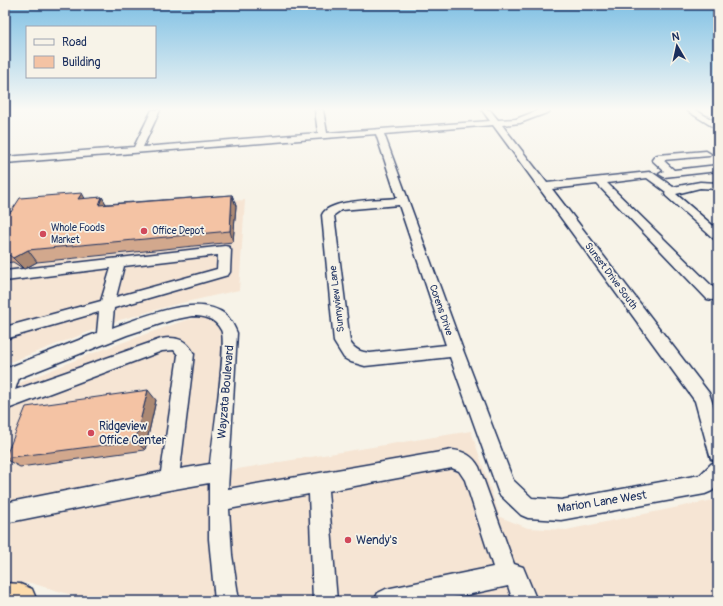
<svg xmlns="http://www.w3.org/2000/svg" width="723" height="606" font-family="Pangolin,sans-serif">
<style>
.built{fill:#f6e5d4}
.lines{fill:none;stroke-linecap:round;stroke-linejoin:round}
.minor-casing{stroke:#1b2f5e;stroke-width:3}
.highway-casing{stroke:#1b2f5e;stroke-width:3}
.minor{fill:#f7f3e8;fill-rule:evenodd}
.highway{fill:#fddcac;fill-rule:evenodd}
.wall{fill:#d2a88d;stroke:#1b2f5e}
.shaded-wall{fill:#ab8873;stroke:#1b2f5e}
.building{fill:#f4c3a4;stroke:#1b2f5e}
.poi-dot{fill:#d1495b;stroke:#f7f3e8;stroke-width:1.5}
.labels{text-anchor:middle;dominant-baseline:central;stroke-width:3.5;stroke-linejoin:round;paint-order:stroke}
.poi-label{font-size:10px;fill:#1b2f5e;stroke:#f7f3e8;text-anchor:start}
.street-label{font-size:10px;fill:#1b2f5e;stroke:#f7f3e8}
.near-street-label{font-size:12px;fill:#1b2f5e;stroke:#f7f3e8}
.near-poi-label{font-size:12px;fill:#1b2f5e;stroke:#f7f3e8;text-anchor:start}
</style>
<rect width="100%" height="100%" fill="#f7f3e8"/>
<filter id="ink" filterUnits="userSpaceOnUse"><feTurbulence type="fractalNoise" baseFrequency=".025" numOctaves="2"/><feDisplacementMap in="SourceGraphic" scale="8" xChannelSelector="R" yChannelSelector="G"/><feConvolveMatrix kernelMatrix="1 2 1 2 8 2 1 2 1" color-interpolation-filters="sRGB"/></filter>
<g filter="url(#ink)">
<g class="built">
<path d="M92,199L135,209L245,200L239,290L173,305L120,320L5,364V207Z"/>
<path d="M204,317L222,319L228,341L219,472L471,431L500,517L528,528L566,530L718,499V601H80L75,596L31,583L5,584V389L88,355L146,334L186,320Z"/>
</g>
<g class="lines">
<defs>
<g id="minor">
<path d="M152,110H160L143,147L318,133L315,110H323L327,133L490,121L482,110H490L498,120L516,119L539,110H550L549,112L520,123L502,125L547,183L649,172L653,173L673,187L700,182L718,183V189L700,188L676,194L718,230V240L714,239L666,196L665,194L666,192L647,178L607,183L717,291V299L712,300L707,299L597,184L552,189L709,393L718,420V461L711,459L709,452L695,401L493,125L384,134L463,350L513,480L532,498L561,500L700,475L711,464L718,461V485L712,491L705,494L561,520L528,518L521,515L499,494L450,357L365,366L351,362L344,358L334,342L322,215C328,199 381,200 397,198L376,134L5,163V157L134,147ZM399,205L446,345L370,353C361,352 355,350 350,342L334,215L341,210Z"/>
<path d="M686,110H695L718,123V130Z"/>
<path d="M706,151L711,154L709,156L663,160L674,170L718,165V171L664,177L659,174L664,171L652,160L655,156L658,155Z"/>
<path d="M225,246L229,247L231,250L230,272L228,275L114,308L112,328C141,318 198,292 226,315C231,320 234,326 237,333L228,489L452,450C464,451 473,456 479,467L514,564L523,567L537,601H513L508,586L439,601H374L378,593L386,589L493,567L465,480L459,471L452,468L328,491L337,601H313L309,494L229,509L232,555L239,601H215L209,539V483L169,490L5,523V503L161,472L178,355L174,350L162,351L5,410V369L97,333L99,312L5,339V327L101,301L111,268L5,281V271ZM218,255L217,269L116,297L124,266ZM192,316C204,316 215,318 221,330C228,341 212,443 210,464L180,469L194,354C187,340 177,336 161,339L15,390L19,378L127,335L172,320Z"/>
</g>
<path id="highway" d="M5,583L20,584L32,589L37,601H5Z"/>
</defs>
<use href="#minor" class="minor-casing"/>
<use href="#highway" class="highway-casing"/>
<use href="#minor" class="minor"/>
<use href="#highway" class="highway"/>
</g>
<g class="wall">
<path d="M232,195L236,206L233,242L37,262L24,269L13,262L5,263V213L85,199L102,197L106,204Z"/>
<path d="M156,400L145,450L20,467L5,459Z"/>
</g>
<g class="shaded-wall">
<path d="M82,193L88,204L78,199Z"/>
<path d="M232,195L236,206L233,242L230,231Z"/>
<path d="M102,197L109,209L99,205Z"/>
<path d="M28,250L37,262L24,269L13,258Z"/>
<path d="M148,390L156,400L145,450L135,441Z"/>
</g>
<g class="building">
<path d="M82,193L78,199L102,197L99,205L232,195L230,231L28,250L13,258L5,252V213L11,212L20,198Z"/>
<path d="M148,390L135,441L5,458L26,407Z"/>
</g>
</g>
<linearGradient id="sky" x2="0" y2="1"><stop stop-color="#7fc0e4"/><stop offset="0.56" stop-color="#fbfaf5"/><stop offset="1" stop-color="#fbfaf5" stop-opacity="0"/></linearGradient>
<rect width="723" height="195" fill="url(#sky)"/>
<g class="poi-dot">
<circle cx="144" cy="231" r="4"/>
<circle cx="43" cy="234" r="4"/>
<circle cx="91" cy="433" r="4"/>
<circle cx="348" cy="540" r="4"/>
</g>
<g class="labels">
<g class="poi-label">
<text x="51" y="228">Whole Foods<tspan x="51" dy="12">Market</tspan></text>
<text x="152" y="231">Office Depot</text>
</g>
<g class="street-label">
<text transform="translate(611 276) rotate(53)">Sunset Drive South</text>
<text transform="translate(337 299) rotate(-97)">Sunnyview Lane</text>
<text transform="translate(441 310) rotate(71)">Corens Drive</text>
</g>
<g class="near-street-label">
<text transform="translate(226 392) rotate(-85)">Wayzata Boulevard</text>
<text transform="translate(602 502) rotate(-9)">Marion Lane West</text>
</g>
<g class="near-poi-label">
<text x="99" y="426">Ridgeview<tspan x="99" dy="14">Office Center</tspan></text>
<text x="356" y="540">Wendy's</text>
</g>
</g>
<rect width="723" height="606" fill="none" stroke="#f7f3e8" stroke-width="20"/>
<rect x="10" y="10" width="703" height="586" fill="none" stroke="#1b2f5e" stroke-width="1.5" filter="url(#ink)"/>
<rect x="26" y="26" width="130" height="52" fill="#f7f3e8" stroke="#9fa5b1"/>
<rect x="34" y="39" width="20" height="6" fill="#f7f3e8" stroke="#9fa5b1"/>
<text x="62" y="46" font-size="12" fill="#1b2f5e">Road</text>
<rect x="34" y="56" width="20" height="12" fill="#f4c3a4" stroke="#9fa5b1"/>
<text x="62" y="66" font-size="12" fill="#1b2f5e">Building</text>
<g transform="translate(677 46) rotate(351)" stroke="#f7f3e8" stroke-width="3" paint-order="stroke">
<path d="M0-3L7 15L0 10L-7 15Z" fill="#1b2f5e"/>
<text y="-6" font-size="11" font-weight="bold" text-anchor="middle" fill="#1b2f5e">N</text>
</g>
</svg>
